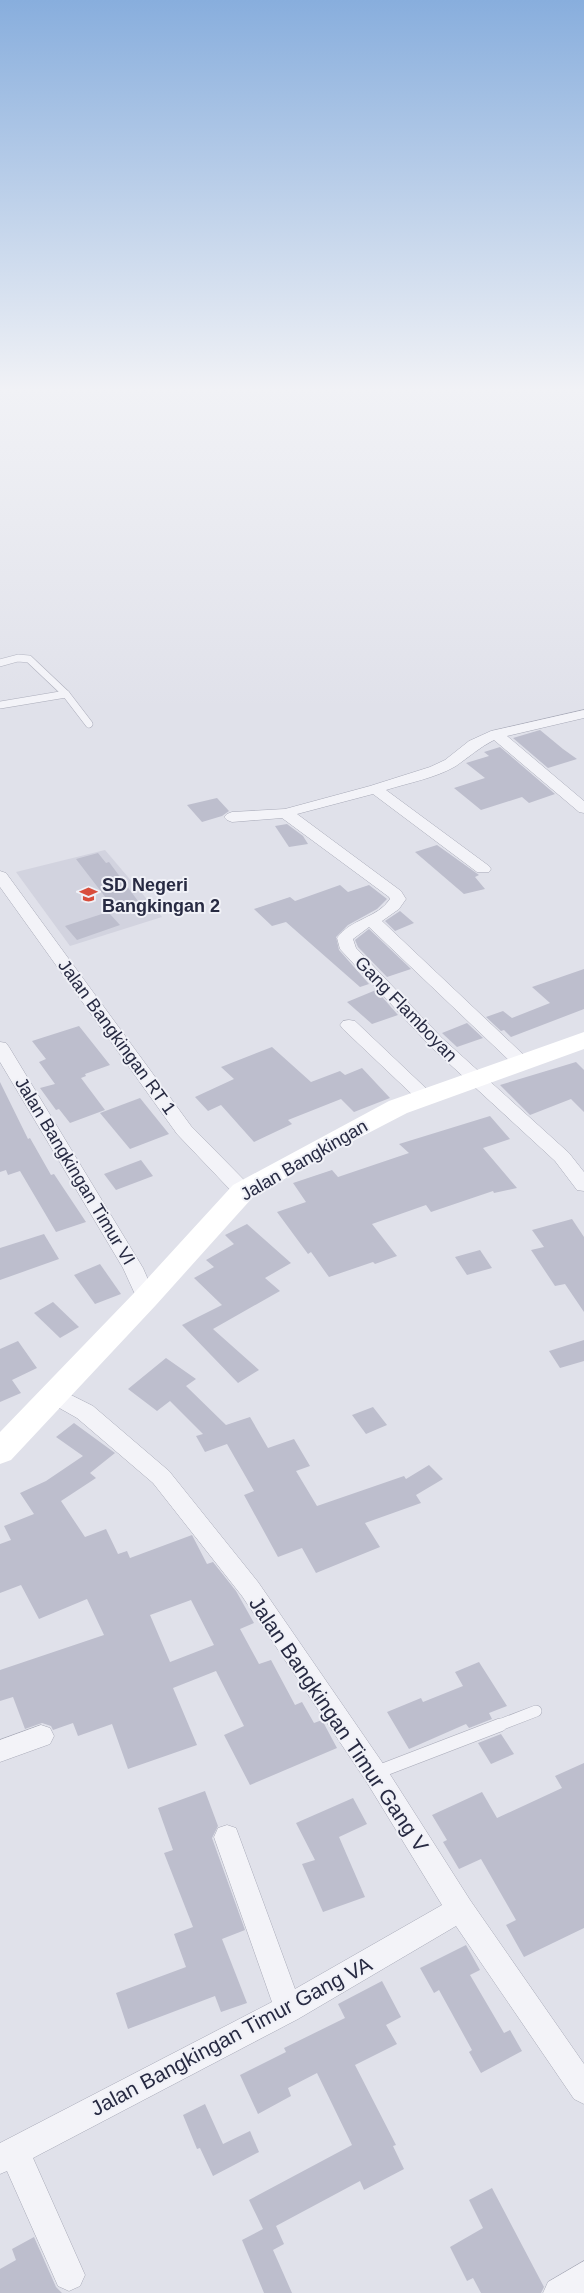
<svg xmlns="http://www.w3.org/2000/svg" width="584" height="2293" font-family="Arial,sans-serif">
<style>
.built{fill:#d2d3df}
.building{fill:#bdbecd;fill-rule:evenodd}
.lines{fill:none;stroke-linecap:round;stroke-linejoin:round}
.lane-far2-casing{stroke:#a8aab8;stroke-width:8}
.lane-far1-casing{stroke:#a8aab8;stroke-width:12}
.lane-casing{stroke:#a8aab8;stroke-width:14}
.street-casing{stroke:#a8aab8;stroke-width:1}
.lane-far2{stroke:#f3f3f8;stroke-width:7}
.lane-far1{stroke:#f3f3f8;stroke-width:11}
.lane{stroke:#f3f3f8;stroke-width:13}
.street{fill:#f3f3f8;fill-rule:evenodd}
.secondary{fill:#fff;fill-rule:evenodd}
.labels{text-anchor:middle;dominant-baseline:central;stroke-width:4;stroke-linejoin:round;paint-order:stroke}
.poi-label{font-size:18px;font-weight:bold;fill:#272a42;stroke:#f0f1f7;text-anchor:start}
.street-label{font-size:18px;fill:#272a42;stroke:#f0f1f7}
.near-street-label{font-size:21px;fill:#272a42;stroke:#f0f1f7}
</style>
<rect width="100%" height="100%" fill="#e0e1ea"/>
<path class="built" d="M105,850L162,917L70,946L16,872Z"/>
<g class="building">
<path d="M540,730L563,749L577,759L548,768L513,738Z"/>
<path d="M500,747L555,794L529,803L522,797L481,810L454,788L485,778L466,763L489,756L484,752Z"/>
<path d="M217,798L229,811L222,816L202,822L187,805Z"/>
<path d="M287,824L303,836L308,844L289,847L275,826Z"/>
<path d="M437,845L479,875L475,877L485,889L464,894L415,852Z"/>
<path d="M98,853L106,863L109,862L138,901L113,907L76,859Z"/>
<path d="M340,885L348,892L369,885L387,899L377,909L348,925L336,937L339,950L369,984L360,987L286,922L272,926L254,909L290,897L295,901Z"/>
<path d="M400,911L414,923L395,931L385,921Z"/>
<path d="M108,912L120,925L77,940L65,926Z"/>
<path d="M369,929L411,969L387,977L358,947L355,940Z"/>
<path d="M584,969V1009L511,1037L504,1030L501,1031L486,1017L503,1011L512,1018L550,1003L532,987Z"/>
<path d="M376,990L398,1015L372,1024L347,1002Z"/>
<path d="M467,1023L483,1038L457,1047L442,1033Z"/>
<path d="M79,1026L110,1065L85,1074L86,1076L81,1078L105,1110L70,1123L59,1109L56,1110L40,1088L55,1084L39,1062L46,1059L32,1041Z"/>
<path d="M272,1047L311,1082L340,1071L345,1075L362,1068L390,1098L354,1112L341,1099L288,1120L292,1124L254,1142L221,1105L208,1111L195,1097L234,1079L221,1067Z"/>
<path d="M576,1062L584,1070V1112L571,1099L530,1115L500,1085Z"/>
<path d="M0,1082L28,1139L30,1138L51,1175L54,1174L86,1222L56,1232L20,1171L8,1175L6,1170L0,1172Z"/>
<path d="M140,1098L169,1134L130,1149L100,1113Z"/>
<path d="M490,1116L510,1139L483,1148L517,1188L494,1193L493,1191L431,1212L426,1205L372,1224L397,1256L375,1264L373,1262L329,1277L311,1252L308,1254L277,1212L306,1202L293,1183L332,1170L338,1177L409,1153L399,1144Z"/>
<path d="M141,1160L153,1176L116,1190L104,1174Z"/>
<path d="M572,1219L584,1237V1312L565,1284L555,1286L531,1250L544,1247L532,1230Z"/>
<path d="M247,1224L291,1263L265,1278L280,1291L213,1329L259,1370L238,1383L182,1325L222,1305L194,1278L214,1267L206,1260L234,1244L225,1235Z"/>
<path d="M44,1234L59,1259L0,1280V1248Z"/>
<path d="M480,1250L492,1268L467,1275L455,1257Z"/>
<path d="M100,1264L121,1294L95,1304L74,1275Z"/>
<path d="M53,1302L79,1327L60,1338L34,1313Z"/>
<path d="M584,1340V1361L560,1368L549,1351Z"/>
<path d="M18,1341L37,1368L12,1380L21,1393L0,1402V1349Z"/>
<path d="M166,1358L196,1379L186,1386L226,1425L250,1417L268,1448L294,1439L310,1466L296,1471L317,1506L404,1476L406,1479L429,1465L443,1479L416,1495L421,1503L365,1523L380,1547L316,1573L302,1548L278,1557L244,1495L254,1491L227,1444L205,1452L196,1436L203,1434L170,1401L157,1411L128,1389Z"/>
<path d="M373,1407L387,1425L366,1434L352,1415Z"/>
<path d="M74,1423L115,1453L90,1473L96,1478L61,1501L85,1537L106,1529L118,1554L127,1551L130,1558L192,1535L207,1564L213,1562L236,1591L254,1623L240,1629L259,1664L271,1660L295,1705L302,1702L314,1723L322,1720L337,1748L250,1785L224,1735L244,1726L216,1671L173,1688L197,1745L128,1769L112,1724L78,1736L73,1723L53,1730L51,1726L42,1723L25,1729L13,1697L0,1701V1670L104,1635L87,1599L39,1619L21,1585L0,1593V1544L11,1540L4,1526L34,1514L20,1493L46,1481L83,1456L56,1437ZM191,1600L214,1645L170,1662L150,1615Z"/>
<path d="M479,1662L507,1706L489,1713L492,1719L469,1728L466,1724L409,1749L387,1712L421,1698L423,1702L463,1686L455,1672Z"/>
<path d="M501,1734L514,1754L491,1764L478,1743Z"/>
<path d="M584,1763V1928L524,1957L506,1925L516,1920L481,1859L459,1869L443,1842L447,1840L432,1815L482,1792L497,1818L562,1788L555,1776Z"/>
<path d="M205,1791L218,1826L212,1838L245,1930L222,1939L247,2003L221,2012L215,1996L128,2029L116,1993L186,1967L174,1934L193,1927L164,1853L173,1850L158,1808Z"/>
<path d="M353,1798L367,1824L339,1837L365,1897L323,1912L302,1864L315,1860L296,1823Z"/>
<path d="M466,1945L480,1970L470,1975L504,2033L510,2030L522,2051L481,2073L469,2052L472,2050L439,1990L434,1993L420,1968Z"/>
<path d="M382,1981L401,2017L386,2025L397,2044L355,2065L396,2145L393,2146L404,2169L364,2190L360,2181L276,2226L284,2244L273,2250L292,2293H264L242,2240L263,2229L249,2200L352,2145L317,2073L288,2088L291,2096L258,2114L240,2075L286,2052L284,2048L345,2018L338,2004Z"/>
<path d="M205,2104L223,2144L250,2131L259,2152L213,2176L200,2148L197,2149L183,2115Z"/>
<path d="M492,2188L544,2287L541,2293H481L473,2278L467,2281L450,2247L483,2228L469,2200Z"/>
<path d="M34,2237L56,2287L62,2293H0V2269L16,2260L12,2249Z"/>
</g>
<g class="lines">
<defs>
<g id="lane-far2">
<path d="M0,663L18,658L29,659L66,694"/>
<path d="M0,705L66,694L89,724"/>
</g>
<path id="lane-far1" d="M497,1726L536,1711"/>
<path id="lane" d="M375,1773L500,1725"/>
<g id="street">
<path d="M584,710V718L507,736L584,801V813L579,812L494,740C480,747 469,757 456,766C436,778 408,783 386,790L489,866L491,869L489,872H477L373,794L297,814L401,891L406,899L399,909L382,921L527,1058L530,1062L527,1066L521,1068L515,1066L369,927L353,939L356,948L442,1038L569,1153L584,1172V1191L577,1190L555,1161L430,1046L340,949L337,938C350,919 378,918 390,899L389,897L282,818L232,822L227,820L224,817L227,814L232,812L285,809L370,786L430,767L445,760L469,741L491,731Z"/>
<path d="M0,871L6,873L191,1126L250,1186L253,1191L250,1196L243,1197L236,1196L177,1134L0,887Z"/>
<path d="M349,1020L355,1021L431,1093L434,1097L431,1101L425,1103L419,1101L343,1029L340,1025L343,1021Z"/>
<path d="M0,1042L6,1043L9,1047L143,1268L156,1298L153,1303L146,1305L139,1303L123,1268L0,1062Z"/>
<path d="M55,1387L93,1406L169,1471L258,1582L384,1765L470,1900L584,2064V2104L574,2099L456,1926L298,2019L33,2158L85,2275L80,2286L69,2291L58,2286L7,2171L0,2174V2143L272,2002L214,1837L218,1828L227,1825L236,1828L295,1989L442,1905L366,1781L242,1596L153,1483L77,1418L47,1401L44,1395L47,1389Z"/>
<path d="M41,1725L50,1728L54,1736L50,1744L0,1762V1740Z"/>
<path d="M584,2261V2293H543L548,2282Z"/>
</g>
</defs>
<use href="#lane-far2" class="lane-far2-casing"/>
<use href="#lane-far1" class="lane-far1-casing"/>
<use href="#lane" class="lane-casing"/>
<use href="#street" class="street-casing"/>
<use href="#lane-far2" class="lane-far2"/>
<use href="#lane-far1" class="lane-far1"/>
<use href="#lane" class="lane"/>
<use href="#street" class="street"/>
<path class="secondary" d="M584,1032V1049L407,1113L328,1154L253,1197L156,1305L11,1460L0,1464V1432L136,1291L233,1185L389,1101Z"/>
</g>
<linearGradient id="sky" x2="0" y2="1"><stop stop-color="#88aedd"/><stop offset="0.55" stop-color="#f1f2f6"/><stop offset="1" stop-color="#f1f2f6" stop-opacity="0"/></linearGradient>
<rect width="584" height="709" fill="url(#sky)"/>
<defs>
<symbol id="school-bare" viewBox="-9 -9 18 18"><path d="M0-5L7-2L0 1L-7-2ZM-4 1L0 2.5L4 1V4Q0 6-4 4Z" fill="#d84d3c" stroke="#f0f1f7" stroke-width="2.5" paint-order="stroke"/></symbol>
</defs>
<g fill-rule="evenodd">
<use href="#school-bare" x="76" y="882" width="25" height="25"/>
</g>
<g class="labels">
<g class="poi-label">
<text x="102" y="885">SD Negeri<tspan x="102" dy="21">Bangkingan 2</tspan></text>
</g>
<g class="street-label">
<text transform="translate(406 1009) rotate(46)">Gang Flamboyan</text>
<text transform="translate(117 1037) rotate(54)">Jalan Bangkingan RT 1</text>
<text transform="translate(304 1160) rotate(-30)">Jalan Bangkingan</text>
<text transform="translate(75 1171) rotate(59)">Jalan Bangkingan Timur VI</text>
</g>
<g class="near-street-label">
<text transform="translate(339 1724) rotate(56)">Jalan Bangkingan Timur Gang V</text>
<text transform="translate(231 2036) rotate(-28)">Jalan Bangkingan Timur Gang VA</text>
</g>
</g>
</svg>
